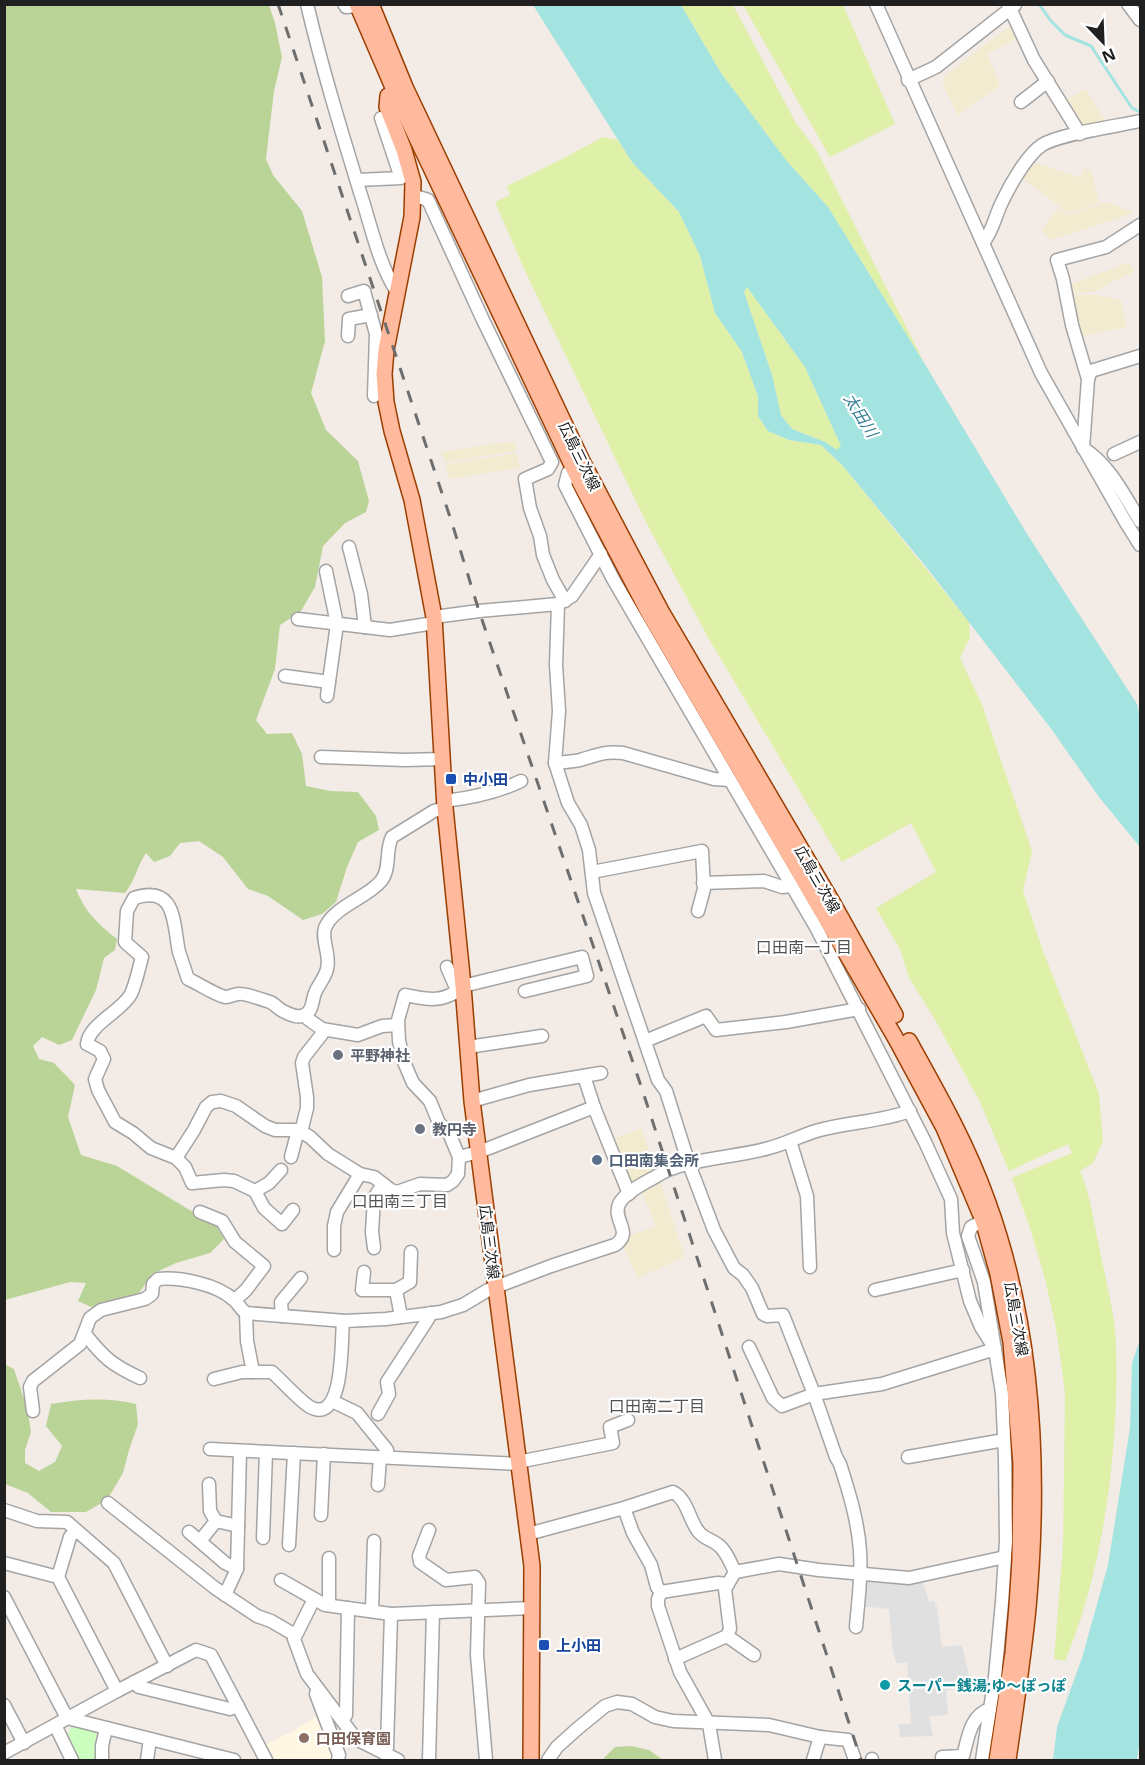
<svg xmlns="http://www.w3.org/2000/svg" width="1145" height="1765" font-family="'Noto Sans','Noto Sans JP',sans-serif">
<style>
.education{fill:#fff7e1}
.farmland{fill:#f2ebd0}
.grass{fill:#dff0a8}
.forest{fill:#bad497}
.park{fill:#ccfec0}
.parking{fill:#e0e0e0}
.water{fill:#a3e3e0;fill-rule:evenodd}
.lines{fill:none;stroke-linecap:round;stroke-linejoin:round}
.stream{stroke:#a3e3e0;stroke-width:3}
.minor-casing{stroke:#a4a4a4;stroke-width:15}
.major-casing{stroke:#9c3e00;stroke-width:18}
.minor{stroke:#fff;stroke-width:12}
.major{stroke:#ffba9d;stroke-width:15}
.rail{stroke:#6e6e6e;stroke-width:3;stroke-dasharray:12 12;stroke-linecap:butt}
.transit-dot{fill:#1a4fb4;stroke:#fff;stroke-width:2}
.worship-dot{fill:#6b7280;stroke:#fff;stroke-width:2}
.service-dot{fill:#5c6f8a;stroke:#fff;stroke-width:2}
.culture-dot{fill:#0f9aa8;stroke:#fff;stroke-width:2}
.education-dot{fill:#8d6e63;stroke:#fff;stroke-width:2}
.labels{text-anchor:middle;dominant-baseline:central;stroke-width:4.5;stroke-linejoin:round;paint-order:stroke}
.street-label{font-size:15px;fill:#202020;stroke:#fff}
.transit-label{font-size:15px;font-weight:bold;fill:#164399;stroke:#fff;text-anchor:start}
.worship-label{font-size:15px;font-weight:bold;fill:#5b616d;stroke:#fff;text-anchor:start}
.service-label{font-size:15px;font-weight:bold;fill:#4e5e75;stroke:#fff;text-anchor:start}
.culture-label{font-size:15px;font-weight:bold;fill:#0d838f;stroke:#fff;text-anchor:start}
.education-label{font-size:15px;font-weight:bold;fill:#785e54;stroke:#fff;text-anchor:start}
.water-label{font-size:16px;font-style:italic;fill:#367c90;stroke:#fff}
.neighbourhood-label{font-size:16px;fill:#535353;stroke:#fff}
</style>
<rect width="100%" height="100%" fill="#f2ebe6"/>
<path class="education" d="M318,1715L334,1756L333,1760H275L266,1744L293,1731Z"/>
<g class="farmland">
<path d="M1014,23L1020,37L987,54L999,81V86L958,115L942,84L946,82L943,77Z"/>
<path d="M1086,89L1107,124L1084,129L1064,101Z"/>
<path d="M1030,161L1081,178L1083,169L1091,170L1099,203L1069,213L1020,177Z"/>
<path d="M1106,202L1133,212L1132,214L1051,240L1041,231L1058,208L1068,215Z"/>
<path d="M1129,262L1134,272L1111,282L1095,292L1068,293L1069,285Z"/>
<path d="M1068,295H1097L1121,300L1126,327L1079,337Z"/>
<path d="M514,441L517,451L444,462L441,452Z"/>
<path d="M517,453L520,468L449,479L446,464Z"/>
<path d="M641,1128L657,1171L629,1190L610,1140Z"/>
<path d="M659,1178L685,1257L638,1278L623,1246L628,1236L656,1226L641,1190Z"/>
</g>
<g class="grass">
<path d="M681,5H733L796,123L817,151L926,366L828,207L786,160L721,73Z"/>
<path d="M743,5H843L895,124L830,157Z"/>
<path d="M603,137L618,140L632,162L679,212L700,256L715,313L742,352L758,396V416L768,431L789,440L821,445L843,466L969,622L970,637L960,658L982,705L1032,851L1023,891L1043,951L1099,1094L1103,1141L1093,1163L1080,1171C1091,1196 1094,1224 1100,1251C1106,1282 1116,1317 1116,1349C1119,1449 1104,1568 1065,1661L1054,1659L1063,1546L1065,1393L1056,1328L1045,1279L1030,1228L1012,1178L1072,1153L1068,1144L1009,1171L980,1102L933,1016L909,978L900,949L876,908L936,872L911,823L842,862L710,641L647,524L525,271L495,202L510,195L507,186L566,157Z"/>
<path d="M747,287L805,367L841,446L837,451L825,442L792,429L781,415L772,375L744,292Z"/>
</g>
<g class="forest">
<path d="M4,5H269L275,23L282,57L274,91L266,159L273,175L302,211L322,277L325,341L311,393L326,430L358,461L369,501L366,512L345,523L323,546L315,587L301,611L280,625L275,669L256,720L267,734L292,733L302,754L306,786L330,791L358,792L376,816L379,830L358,842L347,867L336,902L322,914L303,920L268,896L248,889L223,857L199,841L180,843L170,856L154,862L146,853C137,866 135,881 125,893L76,889C85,912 98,924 117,939L115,950L104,958L96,990L72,1040L59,1045L42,1037L33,1046L39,1059L54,1063L75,1085L68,1117L81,1155L117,1166L216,1226L224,1239L210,1253L176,1263L152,1274L139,1293L91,1307L78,1301L86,1283L70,1282L5,1300Z"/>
<path d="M4,1364L14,1369L27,1408L31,1432L25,1450V1463L39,1471L55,1462L62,1446L46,1426L51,1404C80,1399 107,1397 136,1404L138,1424L129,1450L123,1473L107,1500L86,1512H51L28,1493L5,1484Z"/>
<path d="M631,1746L649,1750L663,1760H604V1758L615,1747Z"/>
</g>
<path class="park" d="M72,1725L99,1731L101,1734L97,1760H80L68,1734Z"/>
<path class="parking" d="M864,1577L923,1582L929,1602L934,1601L937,1607L942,1647L962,1645L970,1680L965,1688L946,1690L948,1715L929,1716L933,1736L900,1737L899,1724H911L907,1663H896L892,1645L889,1609L862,1606Z"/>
<g class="water">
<path d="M533,5H681L721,73L786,160L828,207L926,366L1027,534L1137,704L1140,717V847L1099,797L1052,730L928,569L843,466L821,445L789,440L768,431L758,416V396L742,352L715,313L700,256L679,212L632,162ZM747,287L805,367L841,446L837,450L825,442L792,429L781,415L772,375L744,292Z"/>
<path d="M1140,1340V1738L1137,1760H1053L1057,1727L1082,1658L1108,1565L1130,1428L1132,1363Z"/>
</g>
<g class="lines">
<path class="stream" d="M1039,4L1051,21L1065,35L1091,46L1132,108L1140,112"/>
<defs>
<g id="minor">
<path d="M307,4C322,68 341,130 360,192C371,225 378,263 397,292"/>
<path d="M344,4L346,7L358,6"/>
<path d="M876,4L1041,373L1125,521L1140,545"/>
<path d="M1008,4L1034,60L1080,134"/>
<path d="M1128,4L1140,20"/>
<path d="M908,80L936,67L1015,5"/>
<path d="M1021,102L1048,81"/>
<path d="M357,180L401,178L381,118"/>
<path d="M412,195L428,200L482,318L552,462L548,469L525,479L530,508L540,536L543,555L553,580L565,601"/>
<path d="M983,243C993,231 995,216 1002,202C1010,185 1027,155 1042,145C1059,134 1118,126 1140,121"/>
<path d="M348,296L364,291L376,334L374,396"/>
<path d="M348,336L349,319L371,315"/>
<path d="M1140,356L1091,371L1088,379L1083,448C1110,465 1124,495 1140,521"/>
<path d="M1088,379L1072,325L1063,279L1057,260L1106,247L1140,225"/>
<path d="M1114,454L1140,442"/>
<path d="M581,464L568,473L565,485L613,579L817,929L925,1142L951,1199L953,1233L970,1301L981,1327L995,1349L882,1384L814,1394L782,1406L773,1398L749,1347"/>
<path d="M349,547L361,594L365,627"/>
<path d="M326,571L337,624L327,696"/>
<path d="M558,604L556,665L559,711L555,763L568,803L581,825L589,850L594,893L658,1080L666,1091L689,1164L714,1230L734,1268L743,1275L752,1288L763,1314L767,1316L783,1315L814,1394L836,1457L840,1464C849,1492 858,1521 860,1551C862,1576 858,1602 856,1627"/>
<path d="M434,617L479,611L558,604L572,596L601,554"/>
<path d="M298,619L390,630L434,623"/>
<path d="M285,676L329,682"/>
<path d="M321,757L405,760L442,759"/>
<path d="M555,763C563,762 572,762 580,760C598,755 603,751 623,753L714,779L730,780"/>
<path d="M445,801C471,798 496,793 521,781"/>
<path d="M592,872L702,851L704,889L698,911"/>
<path d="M703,883L764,881L782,887L792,886"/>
<path d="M447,967L457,990"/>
<path d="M463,986L582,957L587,976L525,991"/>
<path d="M322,1029L358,1035L382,1026L398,1025"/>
<path d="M645,1041L706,1016L716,1030L786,1022L859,1009"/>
<path d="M468,1047L542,1036"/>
<path d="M584,1076L594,1107L629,1194"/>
<path d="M472,1101L529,1085L601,1073"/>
<path d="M301,1132L307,1108V1097L302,1063L304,1057L322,1034V1029L308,1019L306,1015"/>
<path d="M790,1141L807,1196L810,1267"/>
<path d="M291,1157L298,1130"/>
<path d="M459,1157L479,1152L594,1107"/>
<path d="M176,1158L194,1130L206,1107L212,1102L221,1101L236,1106L265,1126L275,1130H298L310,1137L328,1154L360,1174L374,1177L391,1190L397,1192L420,1184L447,1185L453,1181L458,1174L459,1157L449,1133L439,1123L430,1101L413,1083L404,1062L399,1041L398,1020L405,995C420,998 436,1002 450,995C456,993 457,990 463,989"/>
<path d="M255,1191L269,1183L281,1170"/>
<path d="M293,1210L282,1224L264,1208L255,1191L234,1181L224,1180L192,1183L185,1167L176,1158L151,1148L133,1133L115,1122L98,1090L95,1079L104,1059L100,1051L87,1044C89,1024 122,1011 131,994C136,983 139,968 142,957L125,942L127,911L134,898C177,884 173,924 179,952C182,961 185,970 188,979C198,983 217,996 226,997C230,997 234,994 239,994C244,993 264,1000 270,1002C275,1004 279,1010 285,1012C291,1015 299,1019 306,1014C313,1010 312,1000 315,993C318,985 325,978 327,969C331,956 321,940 325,928C333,907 367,898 381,881C391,869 385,850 392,837L434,811L445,808"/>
<path d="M200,1212L222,1221L235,1242L264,1266L246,1290L235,1300"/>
<path d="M374,1248L372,1232L374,1198L383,1184"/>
<path d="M334,1250V1226L337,1212L360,1174"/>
<path d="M364,1272L362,1290H396L410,1282L411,1252"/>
<path d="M396,1290L401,1317"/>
<path d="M875,1290L963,1270"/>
<path d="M246,1313L247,1341L253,1372"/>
<path d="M282,1316L281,1302L301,1278"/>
<path d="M85,1334C104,1358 112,1365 140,1378"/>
<path d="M214,1379L242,1372H272C282,1381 300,1401 310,1407C345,1426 341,1338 343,1321"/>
<path d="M332,1401L357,1413L387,1450L388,1457"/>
<path d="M33,1411L30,1387L33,1381L80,1344L90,1318L101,1310L145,1299L152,1294L153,1284L158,1279C180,1277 217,1284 234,1300C239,1304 240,1309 246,1313L345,1321L386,1319L441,1312L463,1305L488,1290L551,1266L615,1245C634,1232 612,1221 619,1204C624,1193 644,1183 655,1177C683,1158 736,1158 769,1148C785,1144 800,1136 816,1131C847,1122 880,1122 910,1111"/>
<path d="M378,1414L389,1394L387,1382L428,1319L431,1313"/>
<path d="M210,1449L518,1464"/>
<path d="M908,1457L1004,1440"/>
<path d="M518,1462L613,1443L610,1427L628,1420"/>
<path d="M209,1484L210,1511L216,1521L238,1526"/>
<path d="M378,1485L380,1457"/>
<path d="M108,1503L215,1588L257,1616L271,1621L295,1635"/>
<path d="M624,1508L633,1533L651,1565L657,1587L661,1592L718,1583L728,1584"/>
<path d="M4,1510L37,1521L67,1522L114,1563L167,1666"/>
<path d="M321,1515L324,1454"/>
<path d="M429,1530L419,1556L420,1562L446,1580L475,1577L479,1583L477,1655L486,1760"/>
<path d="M189,1532L225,1563L237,1569"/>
<path d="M528,1534L624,1508L673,1492C687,1499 689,1519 698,1531C703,1538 710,1539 717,1544C726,1550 730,1562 735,1572L725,1589L730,1629L727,1636L675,1659"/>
<path d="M263,1538L266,1452"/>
<path d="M200,1541L216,1521"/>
<path d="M289,1545L294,1453"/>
<path d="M4,1563L58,1577L117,1691"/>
<path d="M735,1572L779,1564L819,1570L909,1578L1005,1557"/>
<path d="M58,1577L70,1537L75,1531"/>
<path d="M281,1580L325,1605L391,1614L532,1608"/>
<path d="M661,1592L658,1599V1606L680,1672L709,1724L715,1760"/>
<path d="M225,1595L237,1569L240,1451"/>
<path d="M4,1597L67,1718L234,1760"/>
<path d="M314,1599L294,1639L307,1674L356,1739L398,1760"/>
<path d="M329,1605V1558"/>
<path d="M372,1611L374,1541"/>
<path d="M727,1636L754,1655"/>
<path d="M134,1682L139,1687L230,1709L238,1706"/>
<path d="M317,1691L316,1694L339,1755L338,1760"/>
<path d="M4,1705L24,1743"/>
<path d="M342,1720L346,1715L348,1608"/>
<path d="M56,1727L72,1760"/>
<path d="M4,1753L117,1691L196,1650L211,1655L266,1760"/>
<path d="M384,1753L387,1748L391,1614"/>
<path d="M872,1759V1760"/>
<path d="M102,1760V1746L106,1728"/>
<path d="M147,1760L150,1739"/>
<path d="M429,1760L433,1612"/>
<path d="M548,1760L557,1747L577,1729L605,1706L617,1702L632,1704L655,1717L673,1721L769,1725L820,1737L848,1740L855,1760"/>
<path d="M813,1760L820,1737"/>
<path d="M942,1760V1757L963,1756C968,1739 970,1715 990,1709"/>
<path d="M982,1760L995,1677L1002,1602L1006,1541L1005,1458L1002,1393L984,1282L968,1236L971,1227L991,1217"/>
</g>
<g id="major">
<path d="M357,4L395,92L581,484L650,615L896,1039L944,1128L983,1220L998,1274L1011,1342L1021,1464L1020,1560L1017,1606L1013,1653L997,1760"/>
<path d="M371,4L405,87L583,463L661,611L831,900L895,1015"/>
<path d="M400,89L388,96L387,107L404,150L413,182L412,217L386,350L384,374L386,402L392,431L412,500L434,617L445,808L463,986L472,1101L532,1566L531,1760"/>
<path d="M909,1041C938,1093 967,1144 987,1200C1034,1328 1040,1473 1028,1608C1023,1659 1015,1710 1008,1760"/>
</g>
</defs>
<use href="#minor" class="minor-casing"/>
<use href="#major" class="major-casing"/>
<use href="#minor" class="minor"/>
<use href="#major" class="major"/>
<path class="rail" d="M278,4L452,523L479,611L642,1089L861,1760"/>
</g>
<g class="transit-dot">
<rect x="445" y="773" width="12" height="12" rx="3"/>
<rect x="538" y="1639" width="12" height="12" rx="3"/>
</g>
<g class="worship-dot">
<circle cx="338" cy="1055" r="6"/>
<circle cx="420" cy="1129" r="6"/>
</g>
<circle class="service-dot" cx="597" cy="1160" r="6"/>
<circle class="culture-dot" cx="885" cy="1685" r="6"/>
<circle class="education-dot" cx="304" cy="1738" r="6"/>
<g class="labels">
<g class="street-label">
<text transform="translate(580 456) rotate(64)">広島三次線</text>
<text transform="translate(818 879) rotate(60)">広島三次線</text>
<text transform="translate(490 1242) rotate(83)">広島三次線</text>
<text transform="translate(1017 1319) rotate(80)">広島三次線</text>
</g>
<g class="transit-label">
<text x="463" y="779">中小田</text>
<text x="556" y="1645">上小田</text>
</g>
<g class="worship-label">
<text x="350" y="1055">平野神社</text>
<text x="432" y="1129">教円寺</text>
</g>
<g class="service-label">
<text x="609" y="1160">口田南集会所</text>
</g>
<g class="culture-label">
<text x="897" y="1685">スーパー銭湯;ゆ～ぽっぽ</text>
</g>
<g class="education-label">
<text x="316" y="1738">口田保育園</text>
</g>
<g class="water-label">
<text transform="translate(861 415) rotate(58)">太田川</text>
</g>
<g class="neighbourhood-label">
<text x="804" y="947">口田南一丁目</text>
<text x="400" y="1201">口田南三丁目</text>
<text x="657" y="1406">口田南二丁目</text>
</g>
</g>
<rect width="1145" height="1765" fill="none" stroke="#202020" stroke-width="12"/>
<g transform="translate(1103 42) rotate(157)" stroke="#ffffff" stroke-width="4.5" paint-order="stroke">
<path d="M0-4.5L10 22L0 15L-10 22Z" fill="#202020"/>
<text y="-9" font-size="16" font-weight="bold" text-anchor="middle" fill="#202020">N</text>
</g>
</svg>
